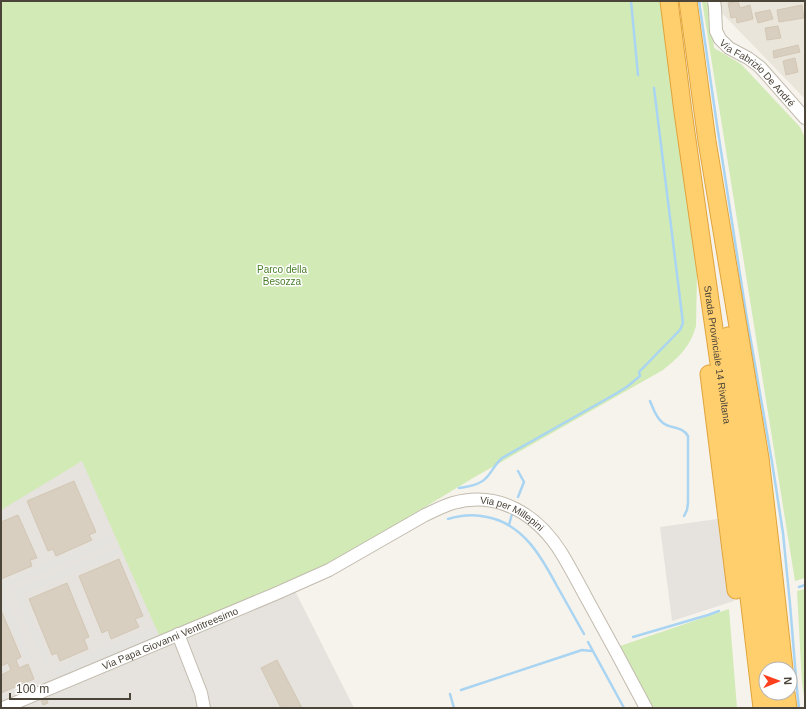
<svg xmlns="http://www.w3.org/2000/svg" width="806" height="709" font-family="Arial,sans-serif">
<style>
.residential{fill:#eae5da}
.industrial{fill:#e6e2dd}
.green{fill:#d2eab5}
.parking{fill:#e5e3e0}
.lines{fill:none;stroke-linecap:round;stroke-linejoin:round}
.stream{stroke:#a9d4f2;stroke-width:2.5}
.building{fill:#d8cfc1;stroke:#d3c7b4}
.minor-casing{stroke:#c2bbae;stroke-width:14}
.highway-casing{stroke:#e0a43c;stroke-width:19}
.minor{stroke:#fff;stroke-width:12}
.highway{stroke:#ffcf6e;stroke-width:17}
.labels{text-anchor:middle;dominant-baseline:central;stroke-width:3;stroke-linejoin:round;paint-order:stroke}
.street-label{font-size:10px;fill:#4b4439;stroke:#fff}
.park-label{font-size:10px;fill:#4a7f2a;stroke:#fff}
</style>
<rect width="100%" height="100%" fill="#f6f3ec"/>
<path class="residential" d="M715,1H805V99L716,7Z"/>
<g class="industrial">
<path d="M83,460L291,583L354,708H1V504Z"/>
<path d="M724,518L734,601L672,621L660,527Z"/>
</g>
<g class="green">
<path d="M1,1H668L698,223L696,326C690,347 679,357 663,370L473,478L313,575L162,642L82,461L1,510Z"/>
<path d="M702,1H705L710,7L714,48L741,64L800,127L805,138V578L795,581Z"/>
<path d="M805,589V703L802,683L797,591Z"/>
<path d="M729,609L737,708H653L620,646Z"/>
</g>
<g class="parking">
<path d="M111,535L114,542L3,589L1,583Z"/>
<path d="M118,548L120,553L16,597L13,591Z"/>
<path d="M23,597L51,664L45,666L17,600Z"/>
<path d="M8,602L32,660L26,662L2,604Z"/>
<path d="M155,626L159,635L57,678L54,669Z"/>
</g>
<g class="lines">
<g class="stream">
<path d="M631,1L638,75"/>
<path d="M699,1L717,125L746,313L772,462L783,533L790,604L797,690L799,708"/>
<path d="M650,401C653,408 656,418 663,423C671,429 682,426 688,436V503L687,510L684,516"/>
<path d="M518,471L524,482L518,497"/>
<path d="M459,488C467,487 480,485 486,478C492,472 495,464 502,458L617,393L628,386L640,376L639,372L680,330L683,323L654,88"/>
<path d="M448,519C461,515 474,514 487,517C523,524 541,556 557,586C566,602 575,618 584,634"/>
<path d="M509,525L512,514"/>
<path d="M799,587L805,585"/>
<path d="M633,637L708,615L719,611"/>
<path d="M588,642L624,708"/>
<path d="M461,690L582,650L592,651"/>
<path d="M450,694L454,708"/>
</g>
</g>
<g class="building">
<path d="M738,1L740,8L750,5L753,19L737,23L736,17L731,18L728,3Z"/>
<path d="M802,5L804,18L779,22L777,10Z"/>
<path d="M770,10L773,19L758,23L755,13Z"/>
<path d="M778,26L781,38L767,40L765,28Z"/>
<path d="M798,45L800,52L774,58L773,51Z"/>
<path d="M795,58L798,72L786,75L783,61Z"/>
<path d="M74,481L96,532L89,535L92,540L56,556L53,549L48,551L27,501Z"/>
<path d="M18,515L37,558L30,560L32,566L1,579V522Z"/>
<path d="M119,559L143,616L135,619L139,627L111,639L108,630L102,633L79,576Z"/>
<path d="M67,583L89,637L84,639L88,649L60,661L57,653L52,655L29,599Z"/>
<path d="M1,610L21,657L16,660L19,668L28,664L34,679L1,693V675L11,670L8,663L1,666Z"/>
<path d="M277,660L302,708H281L261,668Z"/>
<path d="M46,698L48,703L43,705L41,700Z"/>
</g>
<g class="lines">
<defs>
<g id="minor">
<path id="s1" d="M714,1L715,8L716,31L720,39L729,48L748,58L760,67L805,118"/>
<path d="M178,634L201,693L204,708"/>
<path id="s2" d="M3,708L275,594L329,570L425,515C434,511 443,506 453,503C499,490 538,515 562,554C571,569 579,584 587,599C607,635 627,672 646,708"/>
</g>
<g id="highway">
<path id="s3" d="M669,1L683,112L733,461L762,708"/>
<path d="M688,1L707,141L760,458L774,578L784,669"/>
<path d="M728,336L745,459L770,669"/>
<path d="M709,374L736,590"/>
<path d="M773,693L775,708"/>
<path d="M786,693L788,708"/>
</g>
</defs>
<use href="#minor" class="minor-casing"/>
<use href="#highway" class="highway-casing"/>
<use href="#minor" class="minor"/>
<use href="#highway" class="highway"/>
</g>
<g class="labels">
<g class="street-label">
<text stroke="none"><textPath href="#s1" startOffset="90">Via Fabrizio De André</textPath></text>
<text stroke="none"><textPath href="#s3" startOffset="357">Strada Provinciale 14 Rivoltana</textPath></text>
<text stroke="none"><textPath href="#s2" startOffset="558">Via per Millepini</textPath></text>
<text stroke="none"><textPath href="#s2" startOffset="181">Via Papa Giovanni Ventitreesimo</textPath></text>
</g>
<g class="park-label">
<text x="282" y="269">Parco della<tspan x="282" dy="12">Besozza</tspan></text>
</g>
</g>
<rect width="806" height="709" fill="none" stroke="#4b4439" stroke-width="4"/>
<g transform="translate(778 681) rotate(89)"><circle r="19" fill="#ffffff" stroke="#b7b4b0"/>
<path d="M0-3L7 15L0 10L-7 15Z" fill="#fc3f1d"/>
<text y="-6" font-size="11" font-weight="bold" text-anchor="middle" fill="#4b4439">N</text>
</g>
<path d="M10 693v6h120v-6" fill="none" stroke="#4b4439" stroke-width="2"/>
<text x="16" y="693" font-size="12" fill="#4b4439" stroke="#ffffff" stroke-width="3" paint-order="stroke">100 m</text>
</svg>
